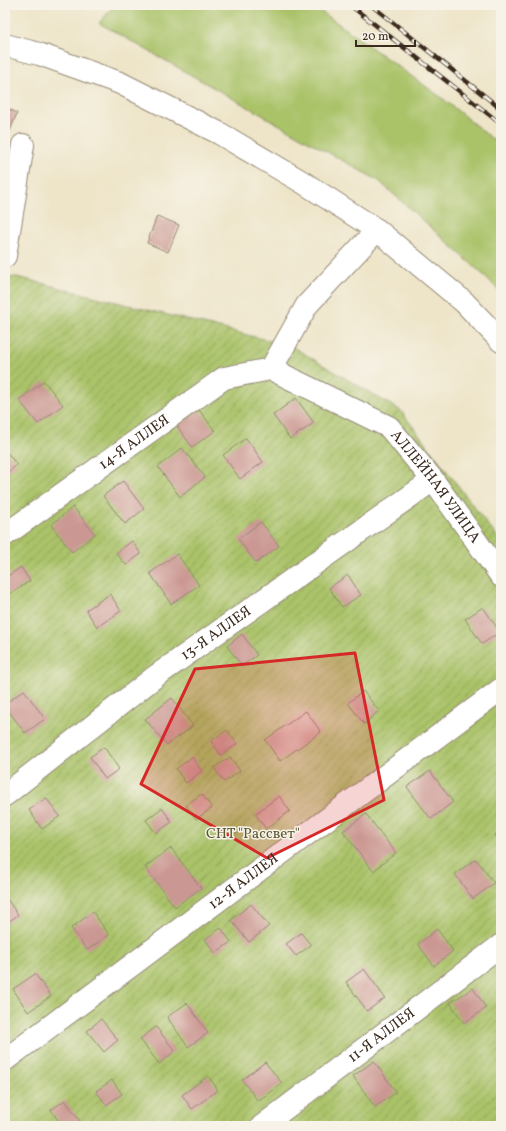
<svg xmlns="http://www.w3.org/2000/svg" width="506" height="1131" font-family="Vollkorn,serif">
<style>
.green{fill:#aac369;stroke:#727644}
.garden{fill:url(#garden-furrows);stroke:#727644}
.building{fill:#cb9792}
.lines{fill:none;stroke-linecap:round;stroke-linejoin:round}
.minor-casing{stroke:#948874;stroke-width:24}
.minor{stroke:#fff;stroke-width:22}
.rail-casing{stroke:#3b2a1e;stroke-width:4.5}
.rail{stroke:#f7f3e8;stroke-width:3;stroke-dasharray:9;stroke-linecap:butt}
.marked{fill:#d62828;fill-opacity:0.2;stroke:#d62828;stroke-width:3;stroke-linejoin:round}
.labels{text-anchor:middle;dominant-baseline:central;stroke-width:3;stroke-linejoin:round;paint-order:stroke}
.street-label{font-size:15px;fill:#3b2a1e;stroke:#f7f3e8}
.park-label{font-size:15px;fill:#5c5834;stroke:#f7f3e8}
</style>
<defs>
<pattern id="garden-furrows" width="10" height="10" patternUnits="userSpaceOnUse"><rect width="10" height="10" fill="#aac369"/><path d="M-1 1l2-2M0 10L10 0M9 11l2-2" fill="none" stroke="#8c9f56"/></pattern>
</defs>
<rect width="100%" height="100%" fill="#f7f3e8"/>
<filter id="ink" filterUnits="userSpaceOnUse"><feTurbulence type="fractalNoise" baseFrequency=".025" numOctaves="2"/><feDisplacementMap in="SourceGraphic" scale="8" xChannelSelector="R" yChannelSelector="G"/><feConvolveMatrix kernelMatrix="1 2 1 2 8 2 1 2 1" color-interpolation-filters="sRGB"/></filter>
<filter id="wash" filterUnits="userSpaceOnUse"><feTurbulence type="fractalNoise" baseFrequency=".012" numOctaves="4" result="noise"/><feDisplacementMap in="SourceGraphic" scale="16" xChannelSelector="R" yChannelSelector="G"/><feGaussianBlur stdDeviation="0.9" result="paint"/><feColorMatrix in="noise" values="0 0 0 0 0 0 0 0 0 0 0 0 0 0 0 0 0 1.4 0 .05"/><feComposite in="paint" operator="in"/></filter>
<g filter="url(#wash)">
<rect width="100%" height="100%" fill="#eee5c9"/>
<path class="green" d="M115,5H312L442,98L501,146V293L488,279L379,181L99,23Z"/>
<path class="garden" d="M17,277L291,346L401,411L501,542V1126H5V278Z"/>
<g id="blocks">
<g class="building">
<path d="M5,107L17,113L7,138L5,137Z"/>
<path d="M157,216L179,225L168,252L147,243Z"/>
<path d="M44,381L63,405L38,424L19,400Z"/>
<path d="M296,398L314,423L290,439L273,415Z"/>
<path d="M199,410L215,431L192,447L177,426Z"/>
<path d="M246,438L263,462L240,479L223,455Z"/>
<path d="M182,448L205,477L180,497L158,467Z"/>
<path d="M5,450L17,465L5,474Z"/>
<path d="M123,481L144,509L125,524L103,496Z"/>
<path d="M73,507L95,534L72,552L51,525Z"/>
<path d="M261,522L279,546L256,563L238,539Z"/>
<path d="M132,541L141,554L126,565L116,553Z"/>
<path d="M177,554L199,585L171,604L150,573Z"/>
<path d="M21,567L30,581L10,594L5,586V578Z"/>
<path d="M348,575L361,595L342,607L329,588Z"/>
<path d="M110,594L121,611L97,627L86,610Z"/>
<path d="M483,607L500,632L482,644L465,619Z"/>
<path d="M242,634L257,655L242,666L227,646Z"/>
<path d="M24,690L45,719L25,733L5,706V704Z"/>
<path d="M363,691L379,711L364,724L348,703Z"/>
<path d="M172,698L193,726L167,745L145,719Z"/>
<path d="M306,711L321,732L280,761L265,740Z"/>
<path d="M227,730L237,744L221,755L211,741Z"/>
<path d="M104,747L119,769L105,779L90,757Z"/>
<path d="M192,757L202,771L186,783L176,769Z"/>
<path d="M230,757L240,771L224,782L214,768Z"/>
<path d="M430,771L453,802L431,819L407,787Z"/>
<path d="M202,794L212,808L196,819L186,805Z"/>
<path d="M279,796L290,811L266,829L255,814Z"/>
<path d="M46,798L60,816L42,829L29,810Z"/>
<path d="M162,808L172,822L156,833L146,820Z"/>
<path d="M366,814L396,853L373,871L343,831Z"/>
<path d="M501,831V843L495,835Z"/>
<path d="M171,848L201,888L175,907L145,867Z"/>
<path d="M476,859L494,883L473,899L455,874Z"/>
<path d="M5,896L18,915L5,924Z"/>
<path d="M251,904L269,926L249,942L231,920Z"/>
<path d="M93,912L109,935L87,950L71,928Z"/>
<path d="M221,928L231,942L215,953L205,939Z"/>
<path d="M437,929L453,951L434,966L418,944Z"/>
<path d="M301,933L311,945L296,956L286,944Z"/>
<path d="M364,969L385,998L367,1011L346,982Z"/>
<path d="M35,974L51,996L28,1012L13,989Z"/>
<path d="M473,988L486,1008L464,1023L450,1003Z"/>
<path d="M187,1003L208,1033L188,1047L167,1017Z"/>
<path d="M101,1019L118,1040L104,1052L87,1031Z"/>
<path d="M156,1027L175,1051L159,1064L140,1039Z"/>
<path d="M374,1061L396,1092L375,1107L353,1076Z"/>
<path d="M265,1062L282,1083L258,1101L242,1080Z"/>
<path d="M208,1076L218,1090L192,1109L182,1095Z"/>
<path d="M112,1080L122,1094L106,1105L96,1091Z"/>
<path d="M65,1100L80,1121L73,1126H62L51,1110Z"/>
</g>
</g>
</g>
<g filter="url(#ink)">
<use href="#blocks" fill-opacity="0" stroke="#948874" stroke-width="1"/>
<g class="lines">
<defs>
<g id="minor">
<path d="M5,45L39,54L120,83L219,133L304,183L377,230L464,302L501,341"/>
<path d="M5,256L23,145"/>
<path id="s1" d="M271,369L389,427L433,480L501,576"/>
<path d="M271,369L307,305L377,230"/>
<path id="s2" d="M5,535L224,378L271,369"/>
<path id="s3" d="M5,795L156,676L433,480"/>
<path id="s4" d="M5,1060L501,689"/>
<path id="s5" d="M262,1126L501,945"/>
</g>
</defs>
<use href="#minor" class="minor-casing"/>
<use href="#minor" class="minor"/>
<defs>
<g id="rail">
<path d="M350,5L501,124"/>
<path d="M371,5L501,109"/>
</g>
</defs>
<use href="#rail" class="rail-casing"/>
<use href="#rail" class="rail"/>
</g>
</g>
<path class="marked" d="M355,653L384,800L267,858L141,784L195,669Z"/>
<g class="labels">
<g class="street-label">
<text stroke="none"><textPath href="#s2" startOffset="159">14-Я АЛЛЕЯ</textPath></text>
<text stroke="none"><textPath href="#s1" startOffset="207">АЛЛЕЙНАЯ УЛИЦА</textPath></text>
<text stroke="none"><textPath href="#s3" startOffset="266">13-Я АЛЛЕЯ</textPath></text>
<text stroke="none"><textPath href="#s4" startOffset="298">12-Я АЛЛЕЯ</textPath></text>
<text stroke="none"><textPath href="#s5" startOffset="150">11-Я АЛЛЕЯ</textPath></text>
</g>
<g class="park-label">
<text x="253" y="834">СНТ "Рассвет"</text>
</g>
</g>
<rect width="506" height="1131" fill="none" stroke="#f7f3e8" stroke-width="20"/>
<path d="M356 40v6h59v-6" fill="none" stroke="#3b2a1e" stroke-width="2"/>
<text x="362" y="40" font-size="12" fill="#3b2a1e" stroke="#f7f3e8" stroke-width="3" paint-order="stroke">20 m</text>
</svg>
